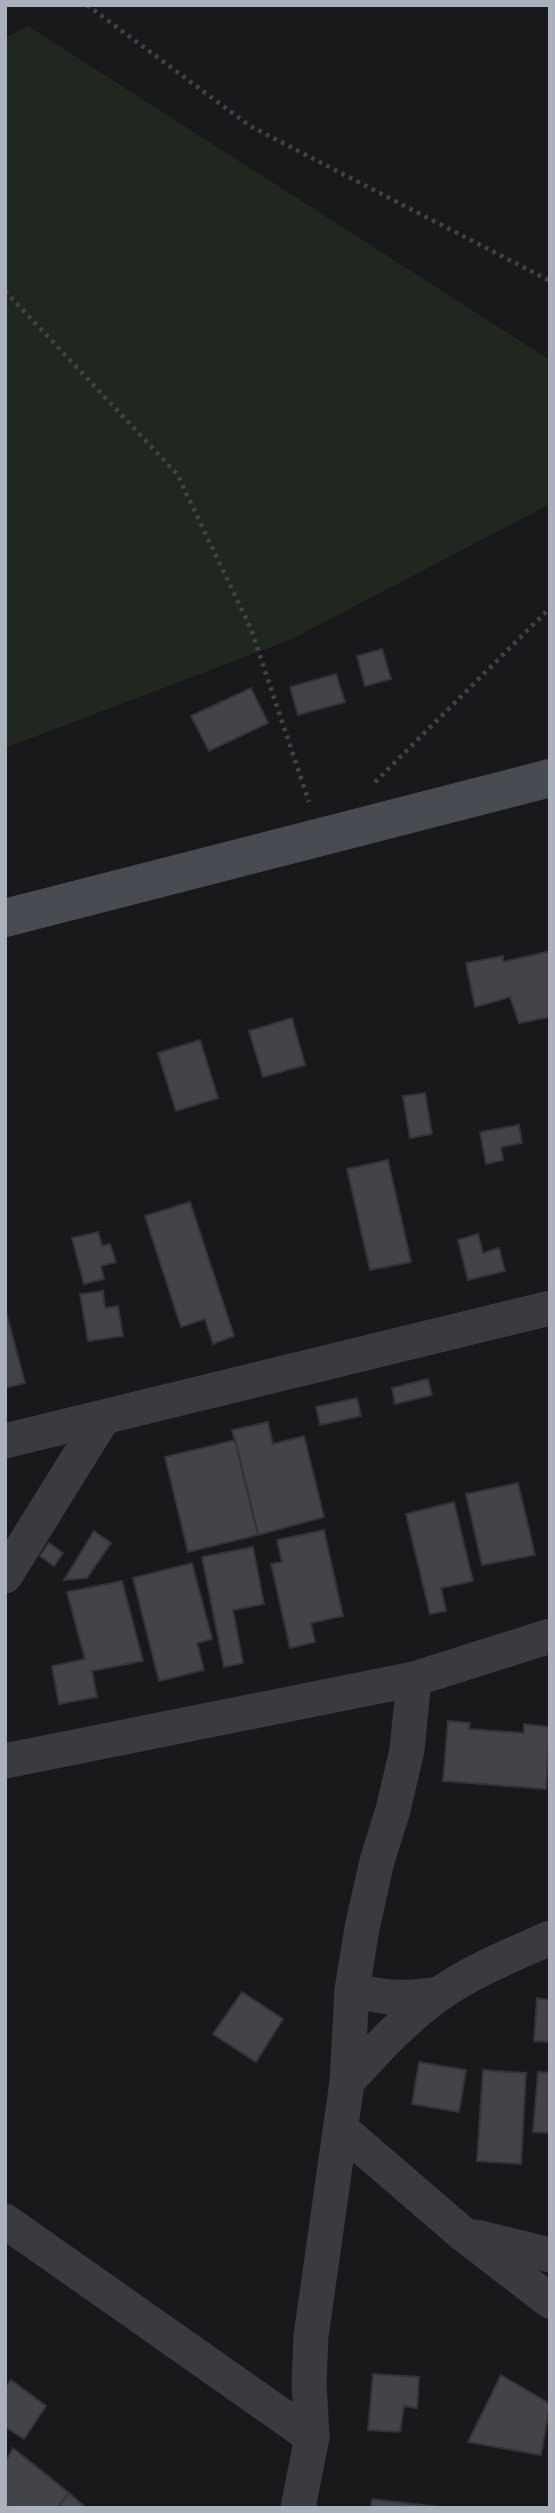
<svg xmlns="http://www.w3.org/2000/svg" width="555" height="2513" font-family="'Source Sans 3',sans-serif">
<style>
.green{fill:#1f271f}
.building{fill:#434449;stroke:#333338;stroke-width:2}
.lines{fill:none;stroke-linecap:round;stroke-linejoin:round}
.path{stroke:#404348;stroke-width:4.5;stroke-dasharray:3.5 5;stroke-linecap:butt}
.street{stroke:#3a3b41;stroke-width:35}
.secondary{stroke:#484b51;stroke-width:38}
</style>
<rect width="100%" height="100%" fill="#19191c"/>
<path class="green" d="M28,26L550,360V504L292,639L5,748V38Z"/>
<g class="building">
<path d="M382,649L391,679L365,686L357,656Z"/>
<path d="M336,674L345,702L298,715L290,687Z"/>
<path d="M251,688L268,723L209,751L191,716Z"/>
<path d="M550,951V1017L519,1023L510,997L475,1007L466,963L503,956V962Z"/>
<path d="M292,1018L305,1065L263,1077L249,1031Z"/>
<path d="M200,1040L218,1098L176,1111L158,1053Z"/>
<path d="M425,1093L432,1134L410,1138L403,1096Z"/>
<path d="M519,1125L522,1143L501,1147L503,1160L486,1164L480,1132Z"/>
<path d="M388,1160L411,1262L370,1270L347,1169Z"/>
<path d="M190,1202L234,1336L213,1344L205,1319L181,1327L145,1216Z"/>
<path d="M98,1232L102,1246L110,1244L116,1262L101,1266L104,1279L84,1284L72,1238Z"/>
<path d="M478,1234L483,1253L499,1248L505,1271L468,1280L458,1240Z"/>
<path d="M103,1291L105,1308L118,1306L123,1336L88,1341L80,1294Z"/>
<path d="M5,1308L25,1383L5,1388Z"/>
<path d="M428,1379L432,1395L395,1404L392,1388Z"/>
<path d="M357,1398L361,1416L320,1425L316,1407Z"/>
<path d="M268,1422L273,1444L304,1436L324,1517L258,1535L232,1430Z"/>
<path d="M235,1440L258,1535L188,1552L165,1457Z"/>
<path d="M518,1483L535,1555L482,1565L466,1494Z"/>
<path d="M454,1502L473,1581L441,1588L446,1611L430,1614L406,1514Z"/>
<path d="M324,1530L343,1616L311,1623L315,1642L290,1648L271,1564L282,1562L277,1540Z"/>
<path d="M94,1531L111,1543L87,1578L64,1580Z"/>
<path d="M49,1543L63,1553L54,1566L40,1556Z"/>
<path d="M253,1547L264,1604L233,1610L243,1663L224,1667L202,1557Z"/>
<path d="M192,1563L212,1639L197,1643L204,1670L159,1681L133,1578Z"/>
<path d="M122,1581L143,1661L92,1671L97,1697L59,1704L52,1666L85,1659L67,1592Z"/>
<path d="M448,1721L470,1723L469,1729L524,1733V1724L550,1727L546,1789L443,1781Z"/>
<path d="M242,1992L283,2019L256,2062L213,2034Z"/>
<path d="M537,1998L550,2000V2042L534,2041Z"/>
<path d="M419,2062L466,2070L459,2112L412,2104Z"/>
<path d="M483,2070L526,2073L521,2164L477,2161Z"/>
<path d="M538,2072L550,2073V2133L533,2132Z"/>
<path d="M373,2374L419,2377L417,2408L404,2406L400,2432L368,2430Z"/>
<path d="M501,2375L550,2404L541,2455L468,2442Z"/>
<path d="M11,2380L46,2406L24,2439L5,2427V2388Z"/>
<path d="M13,2448L69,2493L57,2508H10L5,2504V2463Z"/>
<path d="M69,2493L86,2508H57Z"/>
<path d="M372,2499L448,2508H371Z"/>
</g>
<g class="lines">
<g class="path">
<path d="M87,5L250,126L550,281"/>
<path d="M5,291L177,474L251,629L309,802"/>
<path d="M375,782L550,608"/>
</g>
<g class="street">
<path d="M5,1441L550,1308"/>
<path d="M5,1576L103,1418"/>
<path d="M5,1761L414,1679L550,1636"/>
<path d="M352,1990C387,1999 403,1999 439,1994"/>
<path d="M347,2082C375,2051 404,2019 438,1995C471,1971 512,1955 550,1938"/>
<path d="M341,2129L463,2234L550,2301"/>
<path d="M5,2221L312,2437"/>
<path d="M476,2237L550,2255"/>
<path d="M298,2508L312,2437L309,2383L311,2336L347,2082L352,1990L362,1928L377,1861L393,1810L407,1750L414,1679"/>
</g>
<path class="secondary" d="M5,918L550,778"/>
</g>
<rect width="555" height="2513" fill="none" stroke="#abb1bc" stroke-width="14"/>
</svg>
